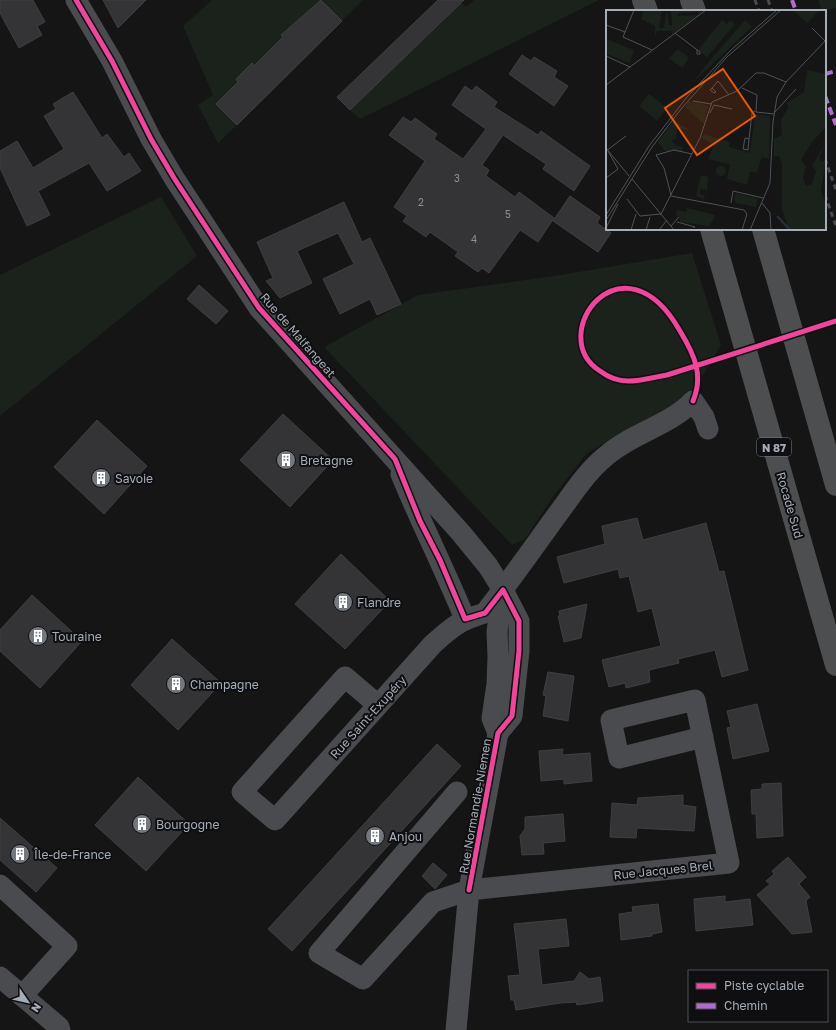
<svg xmlns="http://www.w3.org/2000/svg" width="836" height="1030" font-family="'Golos Text',sans-serif">
<style>
.green{fill:#1b221b}
.building{fill:#343436;stroke:#3d3f41}
.lines{fill:none;stroke-linecap:round;stroke-linejoin:round}
.minor{stroke:#494b4e;stroke-width:21}
.highway{stroke:#4c4e50;stroke-width:22}
.rail{stroke:#494b4e;stroke-width:3;stroke-dasharray:5 4;stroke-linecap:butt}
.quiet{stroke:#b06ccc;stroke-width:4;stroke-dasharray:8 4;stroke-linecap:butt}
.cycleway-casing{stroke:#0f0f11;stroke-width:8}
.cycleway{stroke:#ed469a;stroke-width:5}
.labels{text-anchor:middle;dominant-baseline:central;stroke-width:4;stroke-linejoin:round;paint-order:stroke}
.number-label{font-size:10px;fill:#898f97}
.shield{fill:#0f0f11;stroke:#787e85;stroke-width:1}
.shield-label{font-size:11px;font-weight:bold;fill:#a5adb7}
.street-label{font-size:12px;fill:#a5adb7;stroke:#0f0f11}
.poi-label{font-size:12px;fill:#a5adb7;stroke:#0f0f11;text-anchor:start}
.inset-river{fill:none;stroke:#283238;stroke-width:2}
.inset-road{fill:none;stroke:#4f5256;stroke-width:1}
.view{fill:#e8590c;fill-opacity:0.15;stroke:#e8590c;stroke-width:2}
.inset-edge{fill:none;stroke:#a5adb7;stroke-width:2}
</style>
<rect width="100%" height="100%" fill="#151515"/>
<g class="green">
<path d="M212,0H321L282,35L283,37L254,66L251,64L236,79L238,82L216,104L237,125L218,143L198,105L213,95L183,26Z"/>
<path d="M322,0H363L342,21Z"/>
<path d="M438,0H459L466,7L474,0H599L360,119L350,110L442,22L429,9Z"/>
<path d="M818,0H836V8L822,11Z"/>
<path d="M161,197L197,256L0,416V275Z"/>
<path d="M692,253L721,345L689,398L587,453L552,498L525,539L512,545L325,348L328,345L418,295L548,277Z"/>
</g>
<g class="building">
<path d="M0,0H33L45,22L37,26L42,35L19,48L0,13Z"/>
<path d="M103,0H146L118,28Z"/>
<path d="M321,0L342,21L237,125L216,104L238,82L236,79L252,63L254,66L283,37L281,35Z"/>
<path d="M438,0H464L350,110L337,97Z"/>
<path d="M522,55L531,61L534,57L557,71L554,77L568,86L554,106L509,74Z"/>
<path d="M465,86L472,91L476,86L497,102L494,107L538,135L541,131L590,166L574,191L543,169L546,164L503,135L482,165L489,170L486,176L515,197L519,192L554,218L538,242L520,230L489,273L482,268L478,272L455,256L458,252L430,232L426,237L403,221L407,216L394,207L425,161L389,135L403,117L411,122L415,118L437,134L434,139L463,159L486,129L452,105Z"/>
<path d="M73,92L102,138L107,134L124,157L129,153L141,171L107,191L89,163L38,191L50,215L27,226L0,168V151L17,141L33,168L64,149L44,116L56,109L53,104Z"/>
<path d="M570,196L600,217L597,223L611,233L598,252L553,221Z"/>
<path d="M344,202L362,242L370,238L401,304L377,315L370,299L340,314L323,279L354,264L338,233L297,251L312,283L280,298L266,281L273,278L257,242Z"/>
<path d="M199,285L228,311L216,324L187,299Z"/>
<path d="M283,414L333,460L290,507L240,460Z"/>
<path d="M97,420L147,466L104,514L54,467Z"/>
<path d="M637,518L643,540L706,523L719,572L724,571L748,670L722,677L715,650L678,659L679,663L649,670L650,682L626,688L625,683L609,687L602,660L661,646L652,608L638,612L629,576L620,578L618,569L564,583L557,557L605,544L602,526Z"/>
<path d="M341,554L390,601L345,649L295,604Z"/>
<path d="M32,595L82,641L40,688L0,651V630Z"/>
<path d="M587,604L581,638L564,642L558,616H560L559,611Z"/>
<path d="M172,639L221,683L178,730L131,685Z"/>
<path d="M548,672L574,676L568,721L543,716L546,696L543,695Z"/>
<path d="M757,704L769,751L733,759L727,728L731,727L727,711Z"/>
<path d="M437,744L461,766L292,951L268,929Z"/>
<path d="M563,749L562,755L590,753L592,781L564,784V779L541,781L539,751Z"/>
<path d="M138,777L189,824L146,871L95,825Z"/>
<path d="M781,783L783,836L757,838L756,814H752L751,790L762,789V784Z"/>
<path d="M683,795V805L696,807L694,831L637,828L636,838L610,837L612,803L637,805L638,798Z"/>
<path d="M563,814L565,841L543,843L544,854L522,855L520,836L525,829V817Z"/>
<path d="M0,818L57,868L36,892L0,860Z"/>
<path d="M788,857L806,877L799,884L810,897L806,901L812,932L792,934L757,895L770,884L766,881L774,874L772,871Z"/>
<path d="M433,863L447,875L435,889L422,876Z"/>
<path d="M725,896V902L750,899L753,925L696,931L694,899Z"/>
<path d="M658,904L662,932L652,934V936L621,940L619,914L633,912L632,907Z"/>
<path d="M566,919L569,946L538,949L542,985L574,981L580,972L589,979L600,977L603,1001L577,1005L576,1002L560,1003L516,1010L514,1000H511L508,976L520,975L514,924Z"/>
</g>
<g class="lines">
<g class="minor">
<path d="M76,0L112,61L151,139L174,178L259,308L461,533L488,566L503,590L519,621V651L512,716L498,733L469,890L456,1030"/>
<path d="M401,474C421,523 445,570 465,619"/>
<path d="M378,705L345,677L242,792L275,820L433,644C452,627 460,620 485,613C510,581 533,548 557,515C572,495 586,472 606,456C632,433 669,426 693,401L704,417L708,429"/>
<path d="M498,733L492,718L497,684L498,657L497,631L503,592"/>
<path d="M457,792L319,953L363,979L433,902L469,890L729,863L695,700L611,720L619,758L703,737"/>
<path d="M0,885L67,946L22,996"/>
<path d="M0,977L59,1027L60,1030"/>
</g>
<g class="highway">
<path d="M643,0L647,11"/>
<path d="M691,0L695,11"/>
<path d="M711,229L836,665"/>
<path d="M763,229L836,485"/>
</g>
<g class="rail">
<path d="M755,0L759,11"/>
<path d="M768,0L772,11"/>
<path d="M825,159L836,190"/>
<path d="M825,195L836,226"/>
</g>
<g class="quiet">
<path d="M792,0L796,11"/>
<path d="M825,74L836,71"/>
<path d="M825,96L836,125"/>
</g>
<defs>
<g id="cycleway">
<path d="M76,0L112,61L151,139L174,178L259,308L395,459L420,521L440,560L465,619L485,613L503,590L519,621V651L512,716L498,733L469,890"/>
<path d="M693,401C704,375 694,354 680,331C623,230 544,335 600,371C608,377 618,381 628,381C642,381 654,377 667,375L836,321"/>
</g>
</defs>
<use href="#cycleway" class="cycleway-casing"/>
<use href="#cycleway" class="cycleway"/>
</g>
<defs>
<symbol id="building-disc" viewBox="-11 -11 22 22"><circle r="9.5" fill="#73787e" stroke="#0f0f11"/><path d="M-4-6H4V6H1V3H-1V6H-4ZM-2.5-4.3h1.7v1.8h-1.7ZM.8-4.3h1.7v1.8H.8ZM-2.5-1h1.7V.8h-1.7ZM.8-1h1.7V.8H.8Z" fill="#fff"/></symbol>
</defs>
<g fill-rule="evenodd">
<use href="#building-disc" x="275" y="449" width="22" height="22"/>
<use href="#building-disc" x="90" y="467" width="22" height="22"/>
<use href="#building-disc" x="332" y="591" width="22" height="22"/>
<use href="#building-disc" x="27" y="625" width="22" height="22"/>
<use href="#building-disc" x="165" y="673" width="22" height="22"/>
<use href="#building-disc" x="131" y="813" width="22" height="22"/>
<use href="#building-disc" x="364" y="825" width="22" height="22"/>
<use href="#building-disc" x="9" y="843" width="22" height="22"/>
</g>
<g class="labels">
<g class="number-label">
<text x="457" y="178">3</text>
<text x="421" y="202">2</text>
<text x="508" y="214">5</text>
<text x="474" y="239">4</text>
</g>
<rect class="shield" x="757" y="438" width="34" height="18" rx="3"/>
<g class="shield-label">
<text x="774" y="447">N 87</text>
</g>
<g class="street-label">
<text transform="translate(298 335) rotate(49)">Rue de Malfangeat</text>
<text transform="translate(790 505) rotate(74)">Rocade Sud</text>
<text transform="translate(368 717) rotate(-48)">Rue Saint-Exupéry</text>
<text transform="translate(475 806) rotate(-80)">Rue Normandie-Niemen</text>
<text transform="translate(663 870) rotate(-6)">Rue Jacques Brel</text>
</g>
<g class="poi-label">
<text x="300" y="460">Bretagne</text>
<text x="115" y="478">Savoie</text>
<text x="357" y="602">Flandre</text>
<text x="52" y="636">Touraine</text>
<text x="190" y="684">Champagne</text>
<text x="156" y="824">Bourgogne</text>
<text x="389" y="836">Anjou</text>
<text x="34" y="854">Île-de-France</text>
</g>
</g>
<g transform="translate(606 10)">
<rect width="220" height="220" fill="#151515"/>
<path d="M38,0H56L53,17L55,19L58,17L61,0L63,15H66L65,0H90V2L72,3V6L91,5L92,0L96,2L66,24V21H51L49,27V16L35,9ZM187,0H214L201,13ZM116,10L121,14L124,10L129,14L101,47L92,40ZM139,10L146,17L85,74L102,53ZM0,29L28,40L24,53L0,44ZM72,39L83,48L76,58L63,48ZM201,60L220,64V117L206,132L195,150L200,156L197,168L200,176L206,174L210,161L206,156L220,132L213,148L216,152L220,149L215,181L220,194V220H183L176,199V155L174,147L168,146V129L176,125L175,110L182,98L181,93L198,82ZM43,84L61,98L51,111L33,96ZM83,91L102,96L98,114L79,97ZM149,104L164,106L163,149L156,147L151,162H144L141,175L121,169L124,154L102,149L108,135L96,128L98,124L110,128L124,132L123,137L144,143ZM67,111L84,120L72,118L69,130L65,129L69,135L77,137V141H59L52,132ZM110 161a5 5 0 1 1 10 0a5 5 0 1 1-10 0ZM95,165L102,167L101,180L95,179L93,184L99,186L98,189L90,186ZM130,183L152,189L150,197L130,193L128,190ZM81,198L109,205L108,208L103,216L74,212V207L70,206L71,200L80,202Z" fill="#1b221b"/>
<path class="inset-river" d="M171,206L184,220"/>
<path class="inset-road" d="M28,0L17,27L46,40M0,15L19,22M206,18L219,31M69,23L94,42V44H91V40M0,46L24,57M0,75L100,0M106,78L110,82L108,83L104,80L106,78L112,71L123,85M136,78L151,85L150,102L168,104M87,91L105,94M169,102L190,79M104,103L108,95L126,99M143,129L139,128L137,139L142,140L143,129L146,103L149,101M0,138L23,166M0,141L20,126M0,168L12,159L2,141M26,169L68,220M65,185L58,158L50,145L68,140L86,144M65,186L138,200L141,204L136,220M21,189L34,206L55,204M125,193L127,181L157,188M156,193L164,203L165,220M55,204L94,128L106,92L131,81L150,63H158L180,72M0,205L43,136L81,87L125,40L171,0M0,210L46,137L75,99L121,47L175,0M71,212L89,217H87M65,216L73,207M0,218L12,194M25,220L30,204M40,220L44,207M53,220L61,210M144,220L164,173L167,112L171,87L180,72L220,30"/>
<path class="view" d="M117,59L149,106L91,145L59,98Z"/>
<rect width="220" height="220" class="inset-edge"/>
</g>
<rect x="688" y="970" width="140" height="52" fill="#0f0f11" stroke="#4b4e53"/>
<rect x="696" y="983" width="20" height="6" fill="#ed469a" stroke="#4b4e53"/>
<text x="724" y="990" font-size="12" fill="#a5adb7">Piste cyclable</text>
<rect x="696" y="1003" width="20" height="6" fill="#b06ccc" stroke="#4b4e53"/>
<text x="724" y="1010" font-size="12" fill="#a5adb7">Chemin</text>
<g transform="translate(28 1002) rotate(124)" stroke="#0f0f11" stroke-width="3" paint-order="stroke">
<path d="M0-3L7 15L0 10L-7 15Z" fill="#a5adb7"/>
<text y="-6" font-size="11" font-weight="bold" text-anchor="middle" fill="#a5adb7">N</text>
</g>
</svg>
